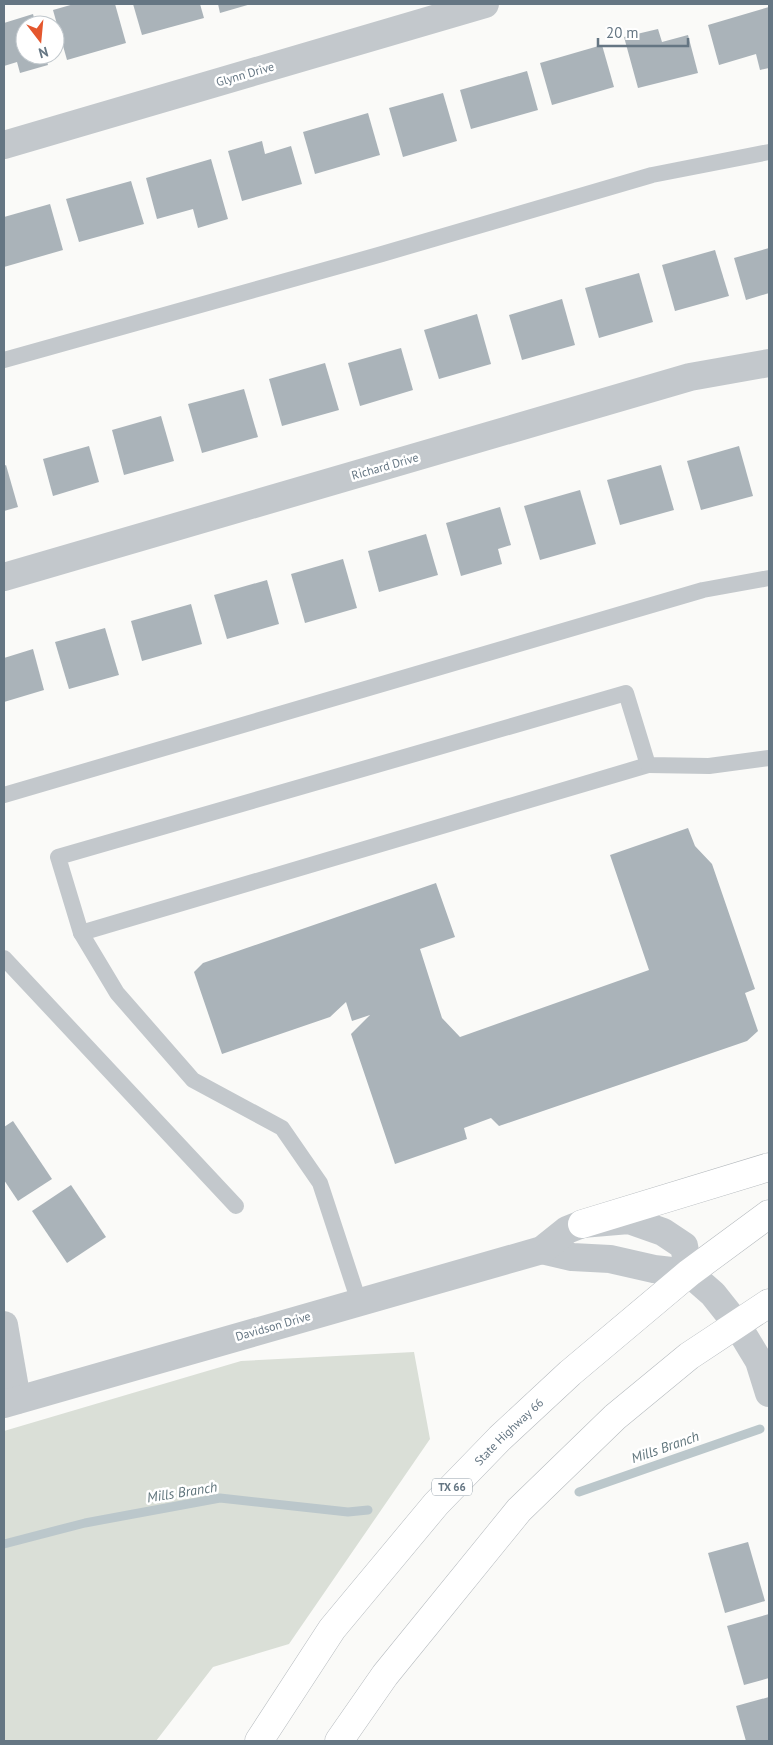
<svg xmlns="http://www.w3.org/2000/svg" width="773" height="1745" font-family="'PT Sans',sans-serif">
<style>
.green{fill:#dadfd7}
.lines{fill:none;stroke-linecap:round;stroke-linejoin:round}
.stream{stroke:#bbc7cb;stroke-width:9}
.building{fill:#aab3b9}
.primary-casing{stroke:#b5babe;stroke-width:29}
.lane{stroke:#c3c8cc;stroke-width:16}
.street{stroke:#c3c8cc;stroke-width:28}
.primary{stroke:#fff;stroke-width:28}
.labels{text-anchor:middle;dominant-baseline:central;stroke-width:5;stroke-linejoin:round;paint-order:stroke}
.shield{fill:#fff;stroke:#939fa8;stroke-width:1}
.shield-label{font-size:11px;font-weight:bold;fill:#657683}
.street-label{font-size:12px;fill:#657683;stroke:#fff}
.water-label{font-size:14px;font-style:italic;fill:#60757c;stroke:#fff}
</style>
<rect width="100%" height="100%" fill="#fafaf8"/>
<path class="green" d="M414,1352L430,1439L289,1644L213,1667L156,1741H4V1431L241,1361Z"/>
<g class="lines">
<g class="stream">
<path d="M579,1492L760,1429"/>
<path d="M4,1544L85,1523L220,1498L348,1512L368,1510"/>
</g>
</g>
<g class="building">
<path d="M74,4H115L126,43L67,60L53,10Z"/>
<path d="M133,4H200L204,18L142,35Z"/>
<path d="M218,4H251L220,13Z"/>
<path d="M769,7V68L760,70L756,54L719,65L708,25Z"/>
<path d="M33,14L36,25H25V55H45L48,65L20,73L17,62L4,66V23Z"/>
<path d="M658,29L662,42L688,35L698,73L638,88L624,37Z"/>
<path d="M602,45L614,87L552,105L540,63Z"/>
<path d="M527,71L538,110L471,129L460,90Z"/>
<path d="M443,93L457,141L403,157L389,108Z"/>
<path d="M368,113L380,155L315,174L303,132Z"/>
<path d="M262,141L265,154L291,146L302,184L242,201L228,151Z"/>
<path d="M211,159L228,219L198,228L193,209L157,219L146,178Z"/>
<path d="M131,181L144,224L79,242L66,199Z"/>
<path d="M50,204L63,250L4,267V217Z"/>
<path d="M769,248V293L746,300L734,258Z"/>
<path d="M715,250L729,296L675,311L662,265Z"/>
<path d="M639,273L653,322L599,338L585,288Z"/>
<path d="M562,299L575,345L522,360L509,315Z"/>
<path d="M477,314L491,364L439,379L424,330Z"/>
<path d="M401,348L413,390L360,406L348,363Z"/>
<path d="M325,363L339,410L282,426L269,379Z"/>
<path d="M244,389L258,437L202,453L188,404Z"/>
<path d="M161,416L174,461L124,475L112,430Z"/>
<path d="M89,446L99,482L53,496L43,459Z"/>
<path d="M739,446L753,496L701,510L687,461Z"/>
<path d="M6,465L18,507L4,511V466Z"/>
<path d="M661,465L674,510L620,525L607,480Z"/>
<path d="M580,490L596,544L540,560L524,506Z"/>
<path d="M500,507L511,545L498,549L502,564L461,576L446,523Z"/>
<path d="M426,534L438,575L379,592L368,551Z"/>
<path d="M343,559L357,608L305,623L291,574Z"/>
<path d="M267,580L279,624L227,639L214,595Z"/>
<path d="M191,604L202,644L142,661L131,621Z"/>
<path d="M105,628L119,675L69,689L55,642Z"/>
<path d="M33,649L44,690L4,702V658Z"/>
<path d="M688,828L695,846L712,864L755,989L745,993L758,1031L747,1041L499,1126L491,1118L464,1128L467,1139L395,1164L351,1034L370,1015L352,1021L346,1002L330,1017L222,1054L194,972L203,963L436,883L455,937L420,949L442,1018L460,1037L649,970L610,855Z"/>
<path d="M13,1121L52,1179L18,1201L4,1180V1127Z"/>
<path d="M71,1185L106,1237L67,1263L32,1211Z"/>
<path d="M748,1542L765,1601L725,1613L708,1553Z"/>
<path d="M769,1614V1678L744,1685L727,1626Z"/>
<path d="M769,1697V1741H746L736,1706Z"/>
</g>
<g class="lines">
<defs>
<g id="primary">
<path d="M582,1224L769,1167"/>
<path id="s1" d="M259,1741L332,1629L436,1504L500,1438L570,1373L689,1273L769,1214"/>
<path d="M339,1741L385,1675L519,1510L615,1417L689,1356L769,1303"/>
</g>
</defs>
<use href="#primary" class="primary-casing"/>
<g class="lane">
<path d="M4,360L382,254L652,175L769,152"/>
<path d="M4,795L703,590L769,578"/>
<path d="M81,933L648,765"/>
<path d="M4,958L236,1206"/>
<path d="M359,1302L320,1183L282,1128L193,1080L117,993L81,933L58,857L626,693L648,765L709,766L769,758"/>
</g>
<g class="street">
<path d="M4,145L485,4"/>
<path d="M4,577L690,377L769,363"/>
<path d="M542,1250L572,1257L610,1259L654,1269L689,1273L713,1294L736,1323L759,1361L769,1393"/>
<path d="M4,1325L17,1400"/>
<path d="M4,1404L542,1250L567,1230L582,1224L629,1220L663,1232L684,1246L689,1273"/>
</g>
<use href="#primary" class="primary"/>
</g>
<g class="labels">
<rect class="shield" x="432" y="1478.5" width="40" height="17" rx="4"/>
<g class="shield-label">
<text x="452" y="1487">TX 66</text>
</g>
<g class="street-label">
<text transform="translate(245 74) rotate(-16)">Glynn Drive</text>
<text transform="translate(385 466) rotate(-16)">Richard Drive</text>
<text transform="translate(273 1326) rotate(-16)">Davidson Drive</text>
<text stroke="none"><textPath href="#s1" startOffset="399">State Highway 66</textPath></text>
</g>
<g class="water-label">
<text transform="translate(665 1447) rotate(-19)">Mills Branch</text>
<text transform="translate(182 1492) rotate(-9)">Mills Branch</text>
</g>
</g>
<rect width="773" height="1745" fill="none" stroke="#657683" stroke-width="10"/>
<g transform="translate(40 40) rotate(164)"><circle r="24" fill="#ffffff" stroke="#c1c8cd"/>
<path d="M0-4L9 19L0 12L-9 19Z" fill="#e4572e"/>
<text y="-8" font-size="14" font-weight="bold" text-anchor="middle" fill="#657683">N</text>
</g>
<path d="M598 38v8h90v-8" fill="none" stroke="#657683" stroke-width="2.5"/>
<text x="606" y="38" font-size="15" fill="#657683" stroke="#ffffff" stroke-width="4" paint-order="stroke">20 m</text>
</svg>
